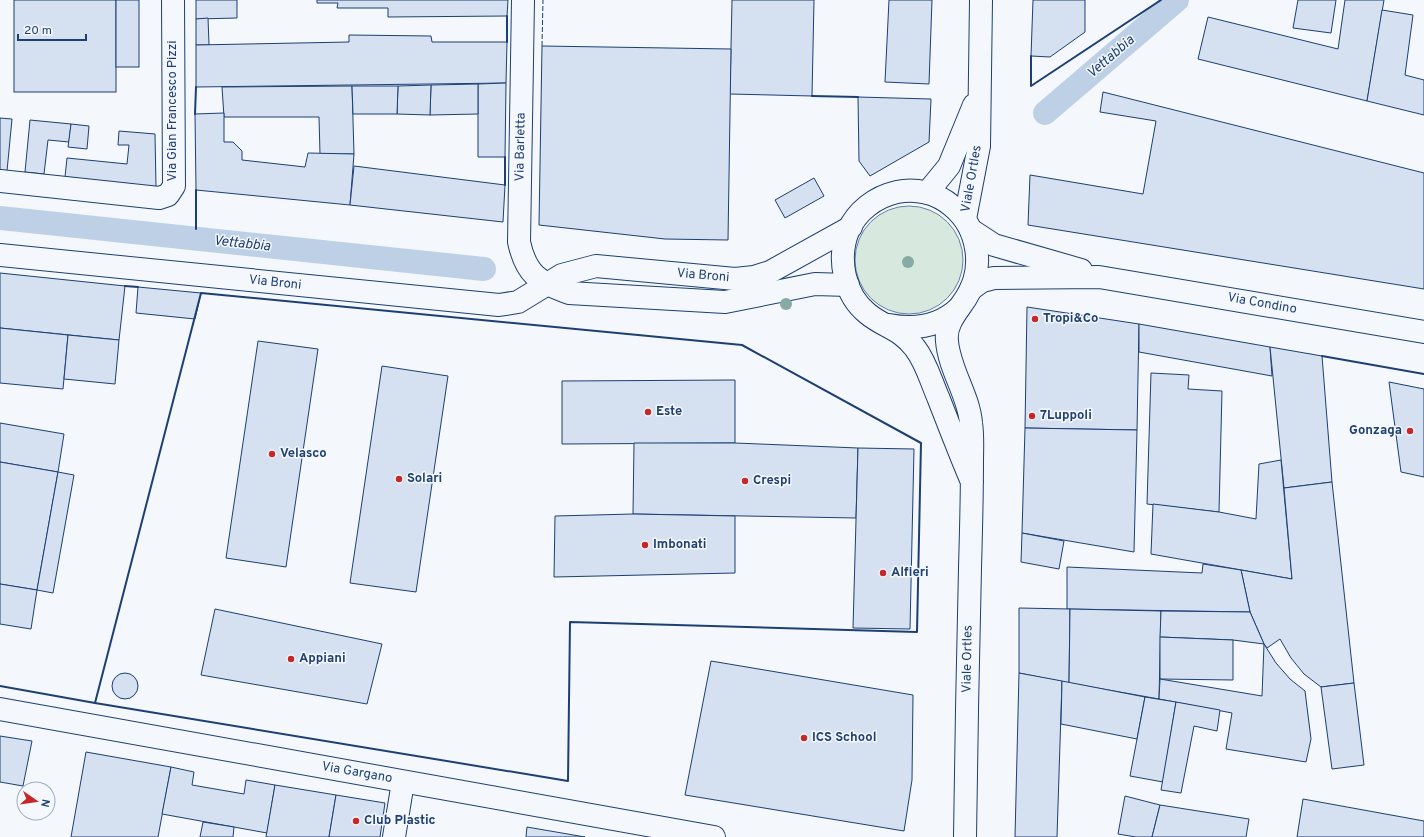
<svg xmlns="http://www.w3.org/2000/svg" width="1424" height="837" font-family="Overpass,sans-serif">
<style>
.green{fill:#d7e8df;stroke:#687fa3}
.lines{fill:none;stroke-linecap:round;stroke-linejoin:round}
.canal{stroke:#bed0e5;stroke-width:24}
.building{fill:#d5e0f0;stroke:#1d3f73}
.minor-casing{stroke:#1d3f73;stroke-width:24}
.minor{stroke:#f4f7fb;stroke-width:22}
.fence{stroke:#1d3f73;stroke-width:1;stroke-dasharray:5 2;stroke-linecap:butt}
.wall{stroke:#1d3f73;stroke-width:2}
.tree{fill:#86aba6}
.poi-dot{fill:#c62828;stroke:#f4f7fb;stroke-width:1.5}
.labels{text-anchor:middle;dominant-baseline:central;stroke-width:3;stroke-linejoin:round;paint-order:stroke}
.street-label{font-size:13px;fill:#1d3f73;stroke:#f4f7fb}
.poi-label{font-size:13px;font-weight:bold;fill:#1d3f73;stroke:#f4f7fb;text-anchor:start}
.water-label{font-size:14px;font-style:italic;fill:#1d3f73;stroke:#f4f7fb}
</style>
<rect width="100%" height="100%" fill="#f4f7fb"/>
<circle class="green" cx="909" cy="260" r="54"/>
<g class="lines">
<g class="canal">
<path d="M1045,113L1177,0"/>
<path d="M0,218L484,269"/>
</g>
</g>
<g class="building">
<rect x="14" y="0" width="102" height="92"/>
<rect x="116" y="0" width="23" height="67"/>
<path d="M196,0H237V18L196,19Z"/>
<path d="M317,0H508L507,16L388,17V8H337L338,3H317Z"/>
<path d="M732,0H814L812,96L730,94Z"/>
<path d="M889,0H932L929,84L885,82Z"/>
<path d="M1033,0H1085V32L1050,57L1031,56Z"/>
<path d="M1298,0H1336L1331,33L1293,28Z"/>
<path d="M1345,0H1384L1367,101L1198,59L1208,17L1338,49Z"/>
<path d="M1382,10L1413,15L1405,75L1424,80V115L1367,101Z"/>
<path d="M208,18L209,45H196V19Z"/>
<path d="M349,35L431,36L432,42H507L506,83L196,87V45L349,42Z"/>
<path d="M542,46L731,49L728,240L665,239L539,225Z"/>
<path d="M506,83L505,157H478V84Z"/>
<path d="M478,84V114L430,115L431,85Z"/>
<path d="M431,85L430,115L397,114L398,86Z"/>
<path d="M352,86L354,154H320L319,117H224L222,87Z"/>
<path d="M352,86H398L397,114H353Z"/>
<path d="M1103,92L1424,173V289L1028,225L1030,175L1143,194L1156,121L1100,112Z"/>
<path d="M858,97L931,99L929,142L870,176L859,161Z"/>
<path d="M224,113V142H233L242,151V160L305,167L308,153L354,154L350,205L196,190L195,114Z"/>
<path d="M0,118L12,119L7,171L0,170Z"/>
<path d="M30,120L71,124L69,142L48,140L44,174L25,172Z"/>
<path d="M71,124L89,126L87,149L68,147Z"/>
<path d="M119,131L155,134L156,187L65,177L67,158L127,164L129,145H118Z"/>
<path d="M354,166L505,185L503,222L350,205Z"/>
<path d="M814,178L824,196L785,218L775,200Z"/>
<path d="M0,273L125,286L119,340L0,328Z"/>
<path d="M138,287L201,293L195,319L136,313Z"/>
<path d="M1027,307L1139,324L1137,430L1025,428Z"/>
<path d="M1139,324L1270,347L1272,376L1139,352Z"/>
<path d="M0,328L68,335L63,389L0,383Z"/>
<path d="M68,335L119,340L115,384L64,379Z"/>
<path d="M258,341L318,349L286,567L226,558Z"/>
<path d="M1270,347L1322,356L1332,482L1284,488Z"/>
<path d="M382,366L448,376L416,592L350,583Z"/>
<path d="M1151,373L1189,375L1188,389L1222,391L1219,512L1147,504Z"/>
<path d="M735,380V443L562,444V381Z"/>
<path d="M1389,382L1424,389V477L1401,472Z"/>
<path d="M0,423L64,434L58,472L0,462Z"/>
<path d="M1025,428L1137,430L1134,552L1022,533Z"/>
<path d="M634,443H735L858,448L856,518L633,514Z"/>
<path d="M858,448L914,449L910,629L853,628Z"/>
<path d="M1281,460L1292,579L1151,554L1153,504L1219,512L1256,519L1259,464Z"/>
<path d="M0,462L58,472L37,590L0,584Z"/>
<path d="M58,472L74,475L53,593L37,590Z"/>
<path d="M1332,482L1354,683L1321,687L1304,674L1291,658L1280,639L1267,648L1264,644L1250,612L1241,570L1292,579L1284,488Z"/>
<path d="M633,514L735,516V573L554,577L555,516Z"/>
<path d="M1022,533L1064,541L1059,569L1021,562Z"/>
<path d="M1203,564L1241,570L1250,612L1067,609V567L1202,573Z"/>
<path d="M0,584L37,590L31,629L0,624Z"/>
<path d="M1019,608L1070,609L1069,683L1019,673Z"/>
<path d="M215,609L382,644L367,704L201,675Z"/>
<path d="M1070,609L1161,611L1159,699L1069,683Z"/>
<path d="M1161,611L1250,612L1264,644L1233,640L1160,637Z"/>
<path d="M1160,637L1233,640V680L1160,679Z"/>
<path d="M1264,644L1276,663L1290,679L1305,691L1311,739L1306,762L1226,749L1232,713L1159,699L1160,679L1262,696Z"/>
<path d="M711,661L913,695L912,780L904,831L685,795Z"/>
<path d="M1019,673L1062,681L1057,837H1015Z"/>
<circle cx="125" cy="686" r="13"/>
<path d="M1062,681L1145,697L1137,739L1061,724Z"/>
<path d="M1354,683L1364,765L1332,769L1321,687Z"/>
<path d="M1145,697L1176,702L1163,782L1130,776Z"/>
<path d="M1176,702L1220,710L1217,731L1194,726L1181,793L1161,790Z"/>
<path d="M0,736L32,741L23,786L0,782Z"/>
<path d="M86,752L171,767L158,837H71Z"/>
<path d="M171,767L194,772L192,785L244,794L246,780L275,785L267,833L162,814Z"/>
<path d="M275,785L336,795L329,837H266Z"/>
<path d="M336,795L385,803L380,837H329Z"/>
<path d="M1125,796L1160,805L1152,837H1136L1118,834Z"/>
<path d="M1303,799L1424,821V837H1297Z"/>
<path d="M1160,805L1249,819L1246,837H1152Z"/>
<path d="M203,822L234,827L233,837H200Z"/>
<path d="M527,827L585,837H526Z"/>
</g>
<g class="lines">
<defs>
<g id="minor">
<path d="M523,0L519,242C526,274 538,282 569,293L725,302L815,284L848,285"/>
<path d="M0,181L159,198L168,195L174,186L173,0"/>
<path d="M927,193L949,166L974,105"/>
<path d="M965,219L979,146L981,0"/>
<path d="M971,230L994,245L1081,270"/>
<path d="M0,255L499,305L518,302L562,275L596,266L735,279L754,277L770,272L851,227"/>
<path d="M971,289L982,281L994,278L1099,277L1424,332"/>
<path d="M889,325C915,330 939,327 959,308"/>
<path d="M0,709L714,837"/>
<path d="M394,837L403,782"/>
<path d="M965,837C966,747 968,658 970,568C971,533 972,497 972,461C972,449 973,436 971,423C969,396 949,369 947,341C945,324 957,312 966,298C985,269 979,228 952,206C937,193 916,188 897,192C875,197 857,211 848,231C837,259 844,295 868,314C884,327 901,329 915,348C926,362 931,381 938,397C949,425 960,454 972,482"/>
</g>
</defs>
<use href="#minor" class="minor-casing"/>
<use href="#minor" class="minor"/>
<path class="fence" d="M542,46L543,0"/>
<g class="wall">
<path d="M507,42V16"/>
<path d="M1031,56V86L1161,0"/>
<path d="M812,96L858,97"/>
<path d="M195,114L196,87"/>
<path d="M505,157V185"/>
<path d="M196,190V229"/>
<path d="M125,286L138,287"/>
<path d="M201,293L742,345L921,443L917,632L570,622L568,781L95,703Z"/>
<path d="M1322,356L1424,374"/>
<path d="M0,686L95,703"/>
</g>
</g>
<g class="tree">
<circle cx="908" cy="262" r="6"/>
<circle cx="786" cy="304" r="6"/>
</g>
<g class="poi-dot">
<circle cx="1035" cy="319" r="4"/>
<circle cx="648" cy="412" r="4"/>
<circle cx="1032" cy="416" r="4"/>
<circle cx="1410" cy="431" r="4"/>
<circle cx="272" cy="454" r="4"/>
<circle cx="399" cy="479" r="4"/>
<circle cx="745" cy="481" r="4"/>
<circle cx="645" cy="545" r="4"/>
<circle cx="883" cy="573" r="4"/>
<circle cx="291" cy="659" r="4"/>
<circle cx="804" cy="738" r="4"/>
<circle cx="356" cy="821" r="4"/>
</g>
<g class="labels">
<g class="street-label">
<text transform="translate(173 111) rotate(-90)">Via Gian Francesco Pizzi</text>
<text transform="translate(521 147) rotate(-89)">Via Barletta</text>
<text transform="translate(972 179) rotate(-80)">Viale Ortles</text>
<text transform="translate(703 276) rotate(5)">Via Broni</text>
<text transform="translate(275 283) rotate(6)">Via Broni</text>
<text transform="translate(1262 304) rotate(10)">Via Condino</text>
<text transform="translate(968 659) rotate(-89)">Viale Ortles</text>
<text transform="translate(357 773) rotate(10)">Via Gargano</text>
</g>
<g class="poi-label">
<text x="1043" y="319">Tropi&amp;Co</text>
<text x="656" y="412">Este</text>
<text x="1040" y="416">7Luppoli</text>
<text x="1402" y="431" text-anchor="end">Gonzaga</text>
<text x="280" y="454">Velasco</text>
<text x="407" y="479">Solari</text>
<text x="753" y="481">Crespi</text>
<text x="653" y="545">Imbonati</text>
<text x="891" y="573">Alfieri</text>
<text x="299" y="659">Appiani</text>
<text x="812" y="738">ICS School</text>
<text x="364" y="821">Club Plastic</text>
</g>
<g class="water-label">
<text transform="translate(1111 57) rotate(-41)">Vettabbia</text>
<text transform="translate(242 244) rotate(6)">Vettabbia</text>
</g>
</g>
<g transform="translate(36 801) rotate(103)"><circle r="19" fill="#f4f7fb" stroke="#9eadc5"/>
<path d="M0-3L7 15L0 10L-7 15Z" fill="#c62828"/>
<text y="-6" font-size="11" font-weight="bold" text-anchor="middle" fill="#1d3f73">N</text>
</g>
<path d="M18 34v6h68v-6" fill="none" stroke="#1d3f73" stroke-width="2"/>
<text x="24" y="34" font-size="12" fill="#1d3f73" stroke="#f4f7fb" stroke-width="3" paint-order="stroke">20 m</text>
</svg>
